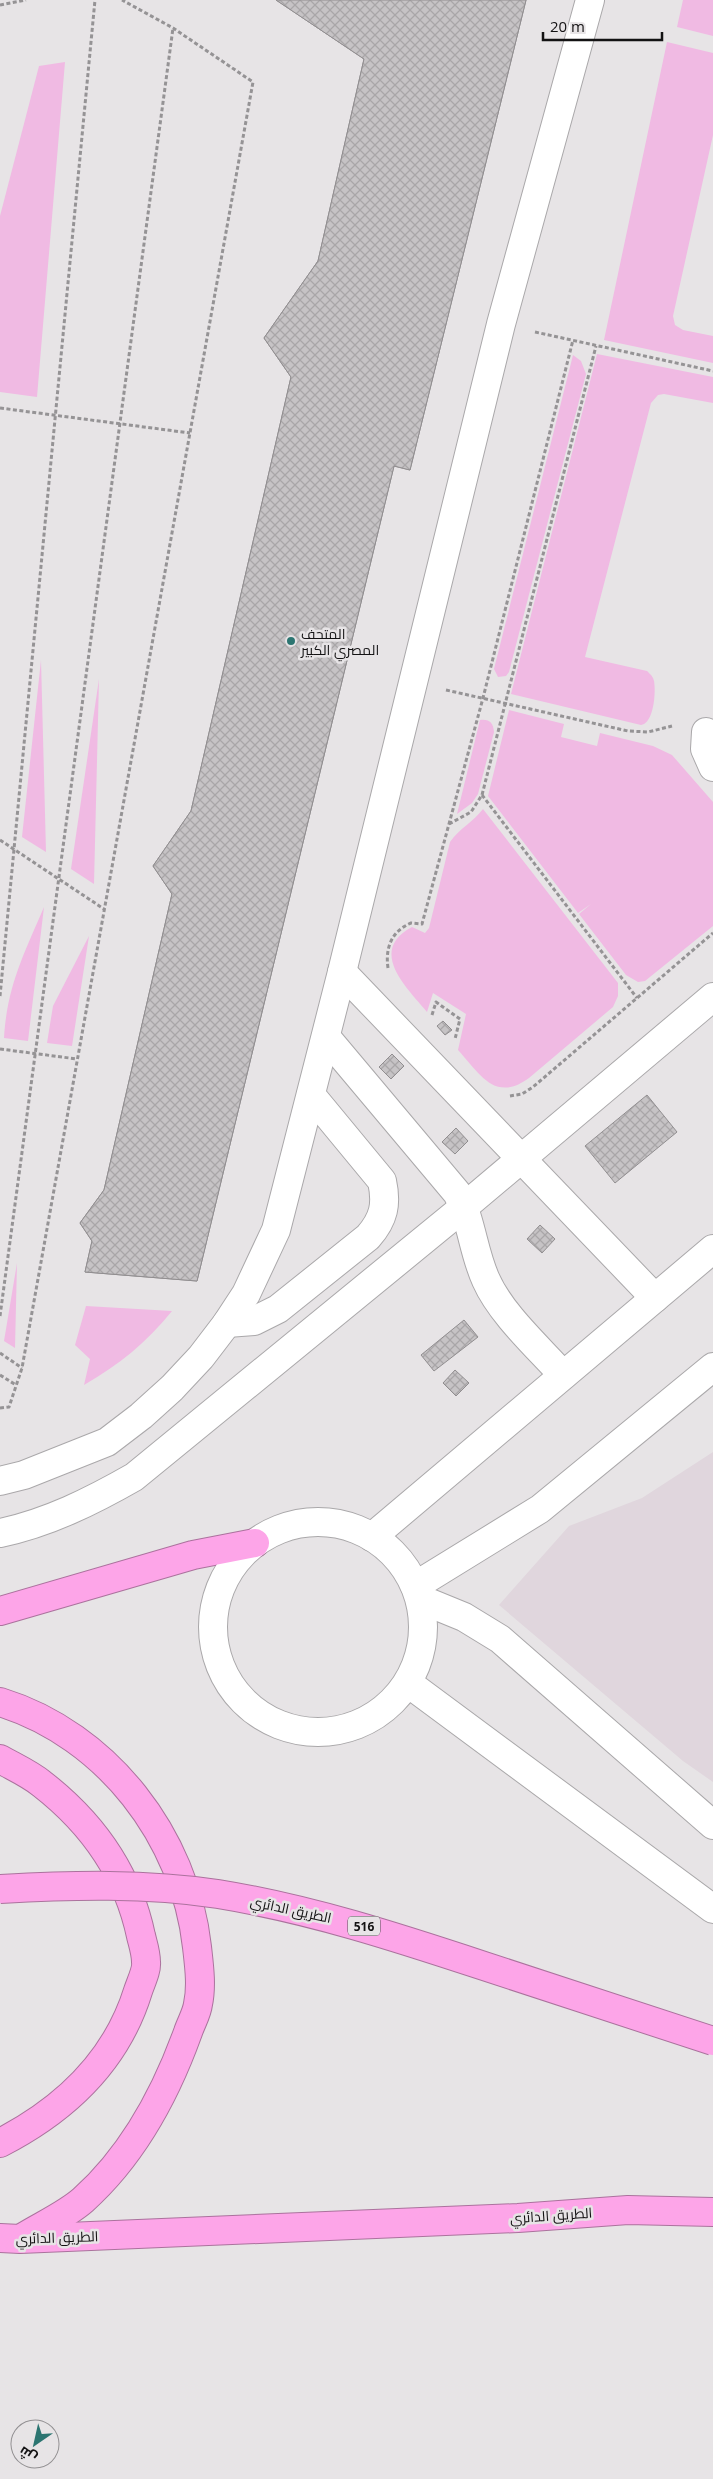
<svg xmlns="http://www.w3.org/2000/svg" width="713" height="2479" font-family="'Open Sans',Cairo,sans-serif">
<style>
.built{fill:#e0d6dd}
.green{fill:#f0bae3}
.building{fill:url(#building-cross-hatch);stroke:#918e90}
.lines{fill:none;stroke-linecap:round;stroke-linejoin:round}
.minor-casing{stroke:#aaa8aa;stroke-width:30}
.highway-casing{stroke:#ab729d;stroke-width:30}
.path{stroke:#959395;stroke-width:3;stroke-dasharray:4 2.5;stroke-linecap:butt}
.minor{stroke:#fff;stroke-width:28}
.highway{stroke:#fda5e8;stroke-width:28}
.highway-bridge-casing{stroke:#ab729d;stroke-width:30;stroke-linecap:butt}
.highway-bridge{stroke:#fda5e8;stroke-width:28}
.poi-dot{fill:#2c7571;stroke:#e7e4e6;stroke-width:2}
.labels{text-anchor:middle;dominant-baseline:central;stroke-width:5;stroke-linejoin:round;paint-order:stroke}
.shield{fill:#e7e4e6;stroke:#535152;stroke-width:1}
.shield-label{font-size:12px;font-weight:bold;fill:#131213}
.poi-label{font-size:14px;fill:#131213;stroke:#e7e4e6;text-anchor:start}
.street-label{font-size:14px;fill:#131213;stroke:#e7e4e6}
</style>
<defs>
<pattern id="building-cross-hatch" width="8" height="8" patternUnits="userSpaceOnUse" patternTransform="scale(1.25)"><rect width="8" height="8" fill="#c6c3c5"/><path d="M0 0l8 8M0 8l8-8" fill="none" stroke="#a9a6a8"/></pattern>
</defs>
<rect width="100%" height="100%" fill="#e7e4e6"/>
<path class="built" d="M713,1452V1782L683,1761L499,1605L569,1526L642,1498Z"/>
<g class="green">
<path d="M683,0H713V36L677,27Z"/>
<path d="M667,42L713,53V135L673,316L675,325L683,330L713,336V363L604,340Z"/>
<path d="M65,62L37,397L0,392V216L39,66Z"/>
<path d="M597,354L713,377V403L664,394L658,395L651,403L585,657L647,671C650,674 653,676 654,681C656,692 654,723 641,725L511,694Z"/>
<path d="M573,355L581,361L586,374L509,672L506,676L498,677L494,669Z"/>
<path d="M41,660L46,852L22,837Z"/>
<path d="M99,679L94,884L71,869Z"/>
<path d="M509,710L564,724L561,737L597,746L600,733L653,746L672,755L713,802V926L645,981L638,982L626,975L579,914L591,904L578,913L488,796Z"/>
<path d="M480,720C490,719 493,723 494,732L478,794L472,803L457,814Z"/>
<path d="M483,809L618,983V996L613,1007L529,1078C495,1103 480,1074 458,1050L466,1014L433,993L427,1012C407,988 367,951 412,927L425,933L429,928L450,842C460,828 473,822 483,809Z"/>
<path d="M44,907L28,1041L4,1038C7,986 24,954 44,907Z"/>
<path d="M89,936L72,1046L47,1043L53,1006Z"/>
<path d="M17,1263L15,1348L4,1341Z"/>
<path d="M86,1306L172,1311C147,1342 119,1365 84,1385L90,1359L75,1345Z"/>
</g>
<g class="building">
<path d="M276,0H348L341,34L366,49L378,0H526L410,470L394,466L197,1281L85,1272L92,1241L80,1223L104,1190L172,894L153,866L191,811L291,377L264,338L318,261L364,59Z"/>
<path d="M276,0H526L410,470L394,466L197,1281L85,1272L92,1241L80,1223L104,1190L172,894L153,866L191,811L291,377L264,338L318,261L364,59Z"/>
<path d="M443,1021L452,1030L445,1035L437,1026Z"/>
<path d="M392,1054L404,1066L391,1079L379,1067Z"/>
<path d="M647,1095L677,1132L615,1183L585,1146Z"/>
<path d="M456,1128L468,1141L455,1154L442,1142Z"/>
<path d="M540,1225L555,1239L542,1253L527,1239Z"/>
<path d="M464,1320L478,1337L434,1371L421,1355Z"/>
<path d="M455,1370L469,1383L456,1396L443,1383Z"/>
</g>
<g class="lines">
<defs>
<g id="minor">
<path d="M713,736L706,732L705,749L713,767"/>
<path d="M342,972L655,1298"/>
<path d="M326,1037L457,1193C472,1221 473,1252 486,1280C501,1314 538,1347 563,1375"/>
<path d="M227,1323L254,1321L278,1309L368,1237C384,1219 387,1204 382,1181L311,1095"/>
<path d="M0,1481L24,1475L107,1442L141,1416L172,1388L201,1357L227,1323L246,1294L276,1230L342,972L501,324L590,0"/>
<circle cx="318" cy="1627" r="105"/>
<path d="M0,1533C48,1523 92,1501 134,1477L464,1207L713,997"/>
<path d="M372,1537L713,1249"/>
<path d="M415,1586L540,1509L713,1367"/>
<path d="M420,1599L464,1617L500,1639L713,1825"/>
<path d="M408,1683L713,1909"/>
</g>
<g id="highway">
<path d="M0,1611L193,1555L255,1543"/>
<path d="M0,1702C107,1735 185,1837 197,1947C199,1965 202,1986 198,2004C197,2013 191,2023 188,2032C166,2093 132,2156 83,2200C66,2215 41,2226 22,2238"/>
<path d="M0,1759C14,1767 30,1774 42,1784C92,1823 128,1874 141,1936C143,1944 146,1953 146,1962C147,1970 141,1982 138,1991C116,2062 64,2110 0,2143"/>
<path d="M0,2238L20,2239L518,2218L628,2210L713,2212"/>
</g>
</defs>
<use href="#minor" class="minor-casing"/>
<use href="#highway" class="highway-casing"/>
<g class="path">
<path d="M0,5L26,0"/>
<path d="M535,332L713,371"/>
<path d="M0,408L190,433"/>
<path d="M446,690L628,731L648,732L672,726"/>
<path d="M482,795L637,998"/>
<path d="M449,824L471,812L482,795L596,346"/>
<path d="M0,840L104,909"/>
<path d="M388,968C385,947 392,931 411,923L422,924L483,698L573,340"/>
<path d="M0,996L95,0"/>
<path d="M432,1015L436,1002L460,1019L455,1039"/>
<path d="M0,1049L77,1059"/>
<path d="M510,1096L522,1094L533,1087L713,933"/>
<path d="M0,1316L173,28"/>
<path d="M0,1353L22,1368"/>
<path d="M0,1375L16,1385"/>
<path d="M0,1408L9,1407L22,1368L253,82L173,28L122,0"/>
</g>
<use href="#minor" class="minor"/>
<use href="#highway" class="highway"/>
<defs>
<path id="highway-bridge" d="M0,1889C72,1885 146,1883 218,1894C310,1909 396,1937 484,1966C560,1991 637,2016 713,2041"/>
</defs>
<use href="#highway-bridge" class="highway-bridge-casing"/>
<use href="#highway-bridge" class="highway-bridge"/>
</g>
<circle class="poi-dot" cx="291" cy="641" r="5"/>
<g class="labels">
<rect class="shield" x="348" y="1916.5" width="32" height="19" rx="4"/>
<g class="shield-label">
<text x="364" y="1926">516</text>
</g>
<g class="poi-label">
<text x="301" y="633">المتحف<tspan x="301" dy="16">المصري الكبير</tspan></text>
</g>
<g class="street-label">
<text transform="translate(291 1909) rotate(12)">الطريق الدائري</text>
<text transform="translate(551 2215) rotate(-4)">الطريق الدائري</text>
<text transform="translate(57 2237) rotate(-2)">الطريق الدائري</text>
</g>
</g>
<g transform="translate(35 2444) rotate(214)"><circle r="24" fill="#e7e4e6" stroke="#929092"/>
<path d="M0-4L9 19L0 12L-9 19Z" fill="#2c7571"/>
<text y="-8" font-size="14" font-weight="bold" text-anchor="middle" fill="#131213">ش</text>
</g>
<path d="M543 32v8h119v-8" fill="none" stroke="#131213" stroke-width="2.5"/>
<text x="550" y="32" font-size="15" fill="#131213" stroke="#e7e4e6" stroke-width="4" paint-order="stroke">20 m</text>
</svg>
